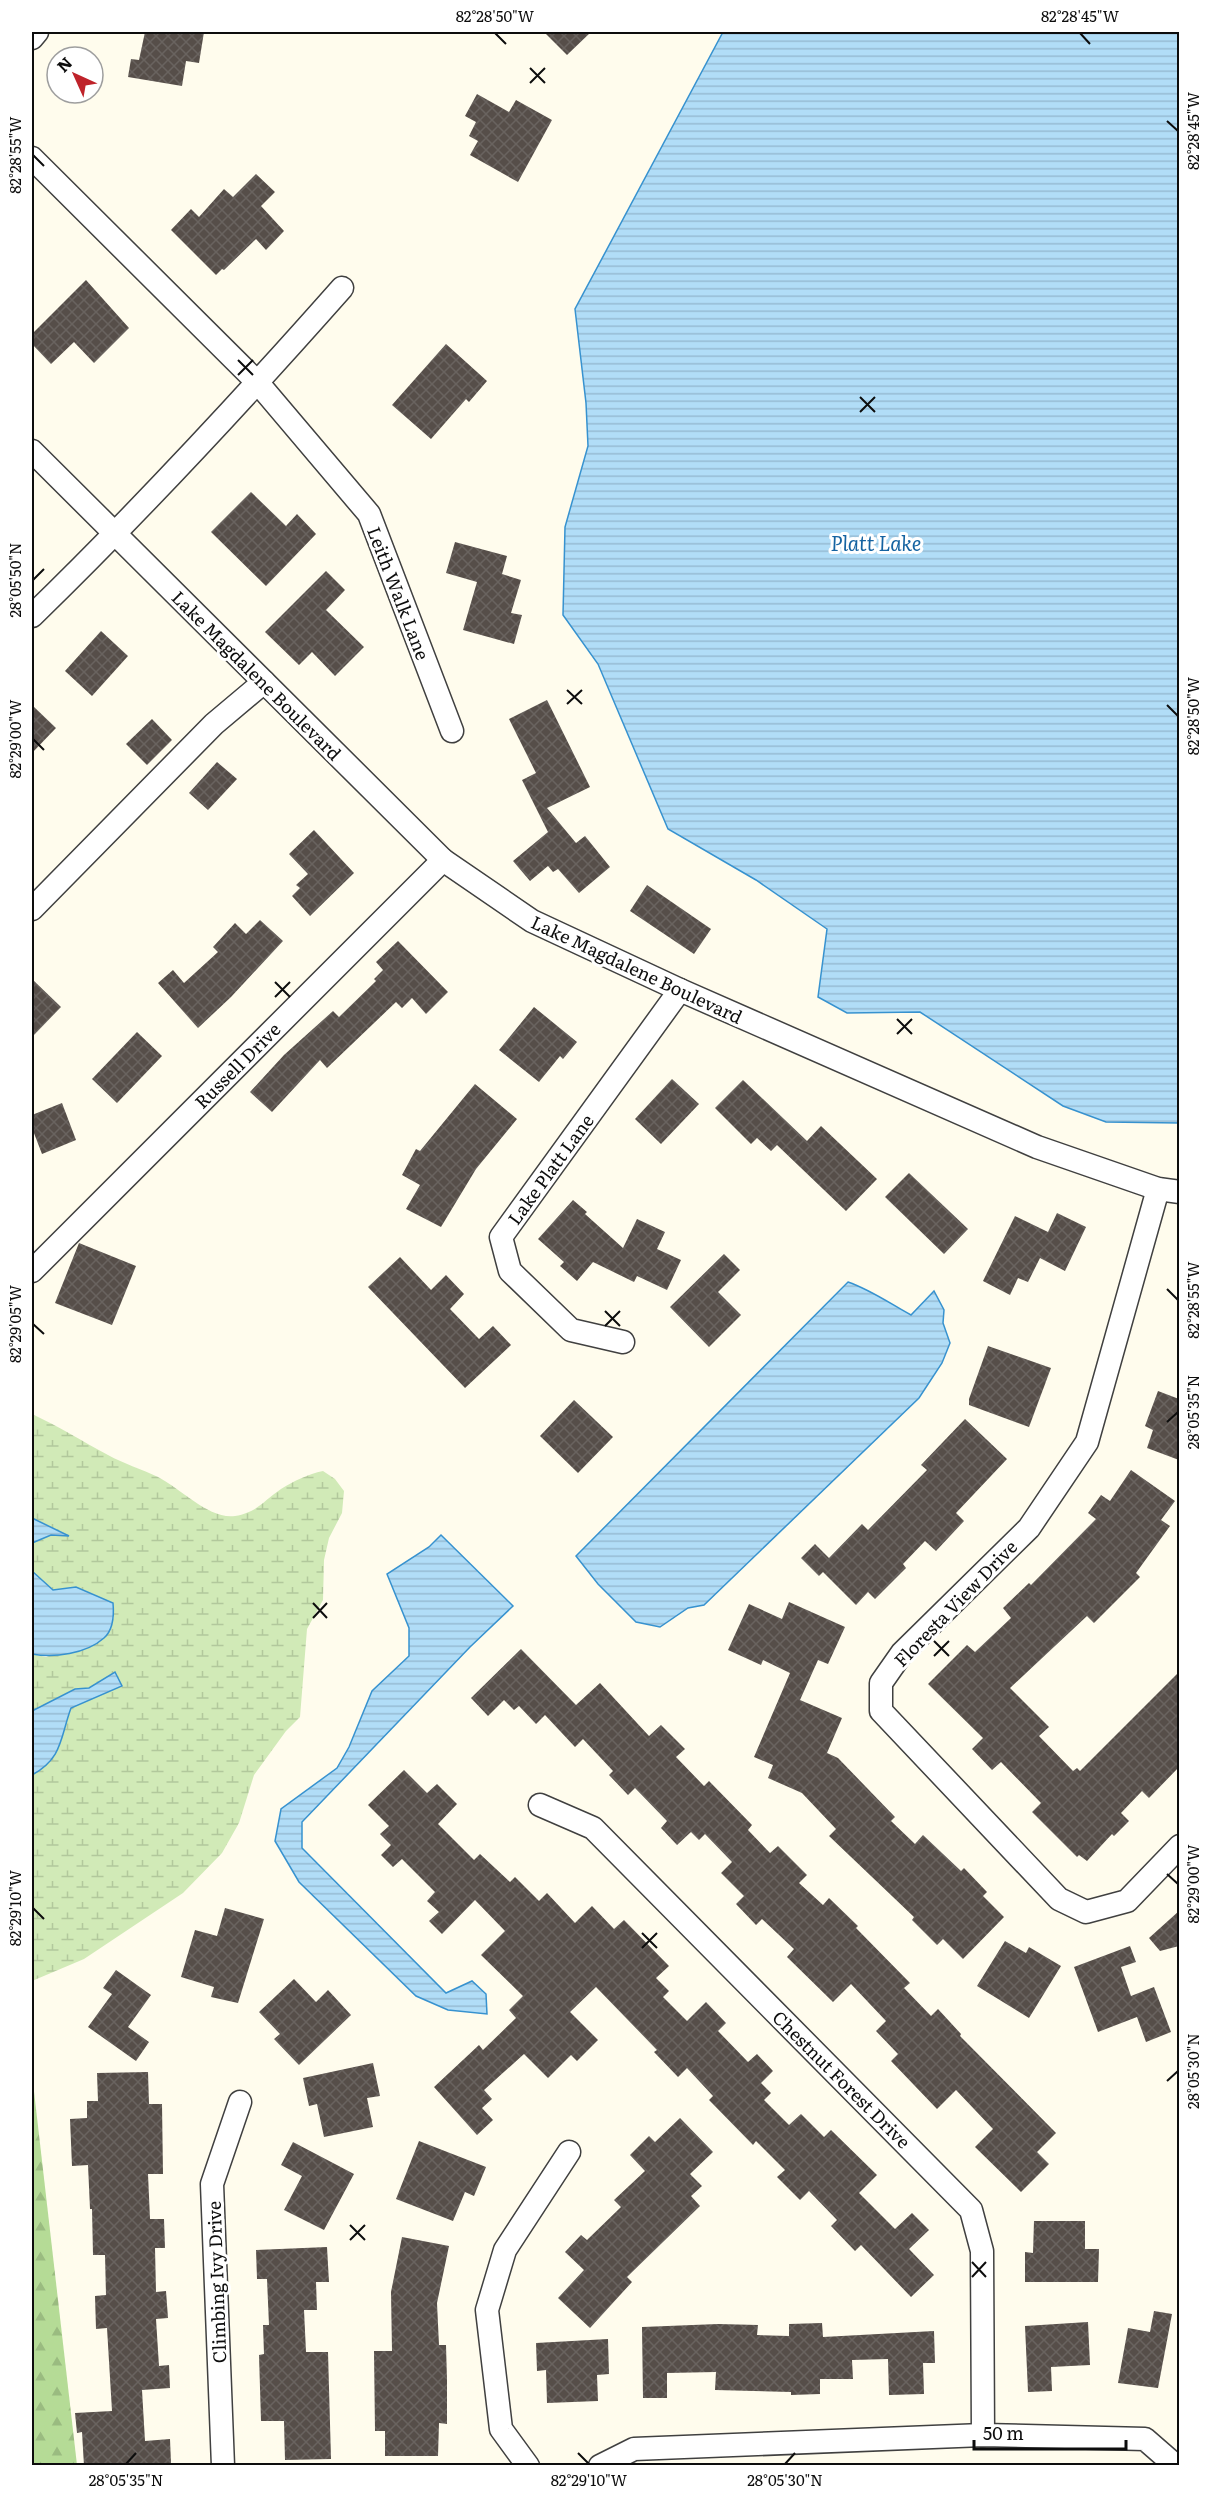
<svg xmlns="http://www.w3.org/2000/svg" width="1211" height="2497" font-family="Literata,serif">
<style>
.forest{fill:url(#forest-firs)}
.wetland{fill:url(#wetland-marsh)}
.water{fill:url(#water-rules);stroke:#3792cf;stroke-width:1.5}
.building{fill:url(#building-cross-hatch)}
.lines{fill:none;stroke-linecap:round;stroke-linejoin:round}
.minor-casing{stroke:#404040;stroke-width:25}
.minor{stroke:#fff;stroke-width:22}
.ticks{fill:none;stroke:#0d0d0d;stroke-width:2}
.labels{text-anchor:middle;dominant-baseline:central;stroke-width:6;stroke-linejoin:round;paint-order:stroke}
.street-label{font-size:18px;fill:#0d0d0d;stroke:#fff}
.water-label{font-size:20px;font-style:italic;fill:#1563a1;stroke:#fff}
.neatline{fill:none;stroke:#0d0d0d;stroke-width:2}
.ticks-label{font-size:15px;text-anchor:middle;fill:#0d0d0d}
</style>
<defs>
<pattern id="forest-firs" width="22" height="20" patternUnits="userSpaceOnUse" patternTransform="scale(1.5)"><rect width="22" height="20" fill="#b5db96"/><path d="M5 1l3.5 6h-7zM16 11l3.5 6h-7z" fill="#9abb80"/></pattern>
<pattern id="wetland-marsh" width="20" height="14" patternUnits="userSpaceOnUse" patternTransform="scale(1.5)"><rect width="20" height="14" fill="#d1eab7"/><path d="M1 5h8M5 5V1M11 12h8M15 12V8" fill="none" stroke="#b2c89c"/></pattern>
<pattern id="water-rules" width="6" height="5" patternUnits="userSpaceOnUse" patternTransform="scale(1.5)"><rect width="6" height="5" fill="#b1ddf7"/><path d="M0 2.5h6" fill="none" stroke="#97bcd3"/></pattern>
<pattern id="building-cross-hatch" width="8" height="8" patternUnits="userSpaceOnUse" patternTransform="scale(1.5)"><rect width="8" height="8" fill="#564e49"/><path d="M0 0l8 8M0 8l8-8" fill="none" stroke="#69635f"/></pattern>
</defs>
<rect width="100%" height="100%" fill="#fffced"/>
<path class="forest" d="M32,2074L77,2465H32Z"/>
<path class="wetland" d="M32,1414C58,1426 82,1441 108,1455C124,1464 142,1469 158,1477C180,1488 210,1520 235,1516C258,1512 263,1501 281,1489C294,1481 308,1474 323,1471L335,1479L344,1491L342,1513L329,1538L324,1560L323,1600L307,1629L300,1717L286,1731L254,1775L239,1823L222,1853L183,1893L84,1959L32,1981V1775C63,1758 60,1738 71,1708L121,1686L115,1673L89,1688L75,1689L32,1711V1654L46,1657L105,1637L114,1617L76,1587L53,1590L32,1571V1543L51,1535H67L32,1518Z"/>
<g class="water">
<path d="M723,32H1179V1123L1106,1122L1063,1106L920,1012L847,1013L818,997L827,929L756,880L668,829L598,664L563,615L565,527L588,446L586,403L575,309Z"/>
<path d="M848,1282C871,1290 889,1303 911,1315L934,1291L944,1310L943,1323L950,1343L942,1363L919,1398L704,1605L688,1608L660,1627L636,1622L598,1584L576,1556Z"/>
<path d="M32,1518L69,1536L51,1535L32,1543Z"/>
<path d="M441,1535L513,1606L470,1647L302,1822V1848L446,1993L472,1981L486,1994L487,2014L448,2010L416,1996L299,1882L275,1841L281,1809L337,1768L349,1747L372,1691L409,1656V1628L387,1574L429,1547Z"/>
<path d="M32,1571L53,1590L76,1587L113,1603C114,1614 113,1630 104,1638C86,1654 54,1658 32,1654Z"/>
<path d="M115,1672L122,1686L71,1708C60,1738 63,1758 32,1775V1711L75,1689L89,1688Z"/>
</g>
<g class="building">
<path d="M145,32H204L199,63L186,61L182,86L128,77L131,59L139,60Z"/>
<path d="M544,32H591L567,55Z"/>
<path d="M477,94L509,112L516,100L552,120L518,182L470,155L478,141L469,136L476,122L465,116Z"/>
<path d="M256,174L275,192L261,206L284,231L266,250L256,239L224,270L222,269L216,275L171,230L191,209L199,217L224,189L233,197Z"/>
<path d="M86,280L129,328L94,363L74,342L51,364L32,344V334Z"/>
<path d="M446,344L487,381L469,402L466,399L431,439L392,405Z"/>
<path d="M251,492L286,526L297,514L316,534L266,586L211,532Z"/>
<path d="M455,542L507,556L502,574L521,580L511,613L522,615L514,644L463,630L477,582L446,573Z"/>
<path d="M326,571L345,590L326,610L364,647L335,676L312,652L299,665L265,632Z"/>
<path d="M101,631L128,656L92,696L65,671Z"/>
<path d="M547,700L590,787L547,808L576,843L585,836L610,867L579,893L558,869L553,872L548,866L530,881L513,861L548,832L522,780L536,773L509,719Z"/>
<path d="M32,705L56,728L32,753Z"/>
<path d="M152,719L172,740L147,765L126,744Z"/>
<path d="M217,762L237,779L208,810L189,793Z"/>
<path d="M314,830L354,873L310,916L292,896L300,888L296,885L308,874L289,854Z"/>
<path d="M647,885L711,929L694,954L630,911Z"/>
<path d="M260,920L283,941L231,997L198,1028L158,983L173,970L184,983L218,952L213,947L235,923L246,934Z"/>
<path d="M398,941L448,992L426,1014L412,998L402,1008L396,1002L327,1068L320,1060L272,1112L250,1092L284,1055L333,1011L339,1017L376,981L374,979L383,970L376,962Z"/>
<path d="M32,979L61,1007L32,1037Z"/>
<path d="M534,1007L577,1042L563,1059L560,1056L539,1082L499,1050Z"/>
<path d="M137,1032L162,1056L117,1103L92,1079Z"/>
<path d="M672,1079L699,1104L661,1144L635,1119Z"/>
<path d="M743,1080L807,1141L821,1126L877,1179L846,1211L777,1145L771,1151L757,1138L751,1144L715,1108Z"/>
<path d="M475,1084L517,1119L476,1169L441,1227L406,1209L420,1185L402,1175L416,1149L420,1151Z"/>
<path d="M62,1103L76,1140L42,1154L32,1128V1115Z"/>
<path d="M909,1173L968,1229L944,1254L885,1197Z"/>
<path d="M573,1200L587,1212L585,1214L623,1248L637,1219L665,1232L657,1249L681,1260L667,1290L637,1276L634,1282L593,1262L577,1281L560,1266L564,1262L538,1239Z"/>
<path d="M1057,1213L1086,1227L1065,1271L1040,1258L1028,1282L1018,1278L1010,1295L983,1281L1015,1216L1048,1232Z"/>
<path d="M79,1243L136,1266L112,1325L55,1303Z"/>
<path d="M724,1254L740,1270L718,1292L741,1315L709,1347L670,1307Z"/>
<path d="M400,1257L431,1290L446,1275L464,1294L450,1309L479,1339L493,1326L511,1345L465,1388L368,1287Z"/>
<path d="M988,1346L1051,1368L1029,1427L969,1405V1399Z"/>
<path d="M1158,1391L1179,1399V1460L1147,1448L1153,1430L1145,1426Z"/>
<path d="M574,1400L613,1437L578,1473L540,1436Z"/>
<path d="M965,1419L1007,1459L956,1513L964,1521L936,1551L925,1541L903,1564L906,1568L875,1599L868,1592L856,1605L823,1572L819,1576L801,1558L815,1544L829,1558L862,1524L868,1530L927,1470L921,1465Z"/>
<path d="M1131,1470L1175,1501L1161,1520L1170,1526L1136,1573L1140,1577L1094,1623L1087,1616L1010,1688L1049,1727L1039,1736L1073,1771L1077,1768L1080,1771L1179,1672V1767L1149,1798L1142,1791L1121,1813L1129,1821L1114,1836L1112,1834L1087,1861L1079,1855L1077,1857L1032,1812L1041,1803L1001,1762L992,1770L972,1749L983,1738L928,1684L967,1645L975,1652L1011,1618L1003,1608L1029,1583L1031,1585L1096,1519L1088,1513L1101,1495L1110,1501Z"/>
<path d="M789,1602L845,1627L828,1664L818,1660L800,1700L842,1718L827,1753L838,1758L895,1817L891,1821L915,1844L923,1835L961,1871L964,1868L987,1892L983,1896L1004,1917L963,1959L943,1939L937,1945L912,1920L914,1917L829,1836L836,1829L802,1793L768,1778L773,1765L754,1757L790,1673L763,1660L761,1665L728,1650L749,1604L782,1619Z"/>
<path d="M521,1649L576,1705L600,1683L649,1736L661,1725L685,1749L676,1757L704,1786L709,1781L752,1825L748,1830L770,1853L778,1846L807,1875L799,1883L823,1905L829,1898L858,1926L856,1928L910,1983L904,1988L931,2016L938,2009L961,2034L960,2036L1056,2133L1037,2152L1049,2164L1021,2192L975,2147L993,2129L956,2090L937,2109L891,2061L898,2054L876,2031L886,2021L851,1984L833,2002L787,1957L794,1949L762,1919L756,1925L736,1904L744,1896L721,1873L732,1862L705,1834L699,1840L691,1832L677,1845L661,1828L667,1821L635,1788L628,1795L609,1775L613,1771L583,1739L575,1747L545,1715L536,1724L519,1706L514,1710L504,1700L488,1716L471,1698Z"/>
<path d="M404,1770L427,1793L437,1784L457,1804L438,1824L474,1860L480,1854L510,1882L515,1877L539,1901L547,1893L575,1923L592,1906L614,1929L624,1920L669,1966L656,1978L669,1991L663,1997L687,2021L706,2002L726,2023L718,2031L748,2062L757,2054L773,2071L761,2083L771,2093L764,2100L789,2125L801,2114L824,2137L831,2130L877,2175L859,2193L895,2229L912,2213L929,2230L909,2249L934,2275L911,2297L861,2245L855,2251L831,2226L837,2220L809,2191L800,2200L777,2177L785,2170L756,2141L753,2145L709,2100L713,2096L687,2068L678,2077L654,2052L657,2050L596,1987L570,2012L598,2040L577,2061L571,2055L548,2078L524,2054L484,2090L492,2099L482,2108L493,2120L477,2135L434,2087L479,2045L483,2050L516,2018L509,2010L523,1996L481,1955L505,1931L475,1900L442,1934L429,1921L439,1912L427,1901L435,1892L402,1859L393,1867L381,1855L391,1845L380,1834L389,1826L368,1805Z"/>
<path d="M225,1908L264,1919L238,2003L211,1997L214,1987L181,1977L195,1930L217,1936Z"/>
<path d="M1179,1911V1946L1160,1951L1149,1938Z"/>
<path d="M1005,1941L1026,1953L1029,1947L1061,1966L1029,2018L977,1986Z"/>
<path d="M1130,1946L1136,1962L1121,1967L1131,1996L1154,1987L1171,2032L1146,2042L1137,2017L1098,2032L1074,1967Z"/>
<path d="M116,1970L151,1995L128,2027L149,2042L136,2061L88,2027L112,1994L103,1988Z"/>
<path d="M294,1979L316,2002L328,1990L351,2015L299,2065L274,2039L280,2034L259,2012Z"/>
<path d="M373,2063L380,2096L367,2098L373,2127L324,2137L317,2104L309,2106L303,2078Z"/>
<path d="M148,2072L149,2104H162L163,2174H148L150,2219H164L165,2248H155L156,2292L166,2291L168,2318L156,2319L159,2366L169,2365L170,2388L142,2390L145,2441L170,2439L171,2463L84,2466L82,2432L77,2433L75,2413L112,2411L107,2328L96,2329L95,2296L106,2295L105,2255H93L92,2209H90L88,2165L72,2166L70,2119L87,2118V2101H98L97,2073Z"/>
<path d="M680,2118L713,2152L690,2174L702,2186L691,2196L700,2206L627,2277L632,2282L590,2328L558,2298L584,2270L565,2252L581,2235L587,2240L621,2207L614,2200L645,2171L630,2155L649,2136L655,2142Z"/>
<path d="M419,2141L486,2167L474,2196L465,2192L453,2221L396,2199Z"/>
<path d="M293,2142L354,2174L324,2230L284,2210L302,2176L281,2165Z"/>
<path d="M1034,2221H1085V2249H1099L1098,2282H1025V2252L1033,2253Z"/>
<path d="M402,2237L449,2246L437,2303L439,2345H446L447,2380V2424L439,2423L438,2456H385V2431H375L374,2351H392L391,2292Z"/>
<path d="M327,2247L329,2282H316L317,2310H304L306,2352H328L331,2459L285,2460L284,2421H261L259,2355L264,2354L263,2325H269L267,2279H257L256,2250Z"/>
<path d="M1154,2311L1172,2314L1158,2388L1118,2383L1128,2328L1150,2332Z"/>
<path d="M1088,2322L1090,2365L1051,2367L1052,2391L1028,2392L1025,2326Z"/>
<path d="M822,2323L823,2337L934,2331L935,2363H923L924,2394L889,2395L888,2359L852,2360L853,2379H820V2394L791,2395V2392L715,2390L716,2372L667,2373V2398H643L642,2327L718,2324L758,2325L757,2335L789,2336V2324Z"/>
<path d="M608,2339L609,2374L597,2375L598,2401L547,2403L546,2370L537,2371L536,2343Z"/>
</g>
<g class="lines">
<defs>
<g id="minor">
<path d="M32,38L37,32"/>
<path d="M32,158L258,383L369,514L452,731"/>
<path d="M32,451L443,860L532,921L680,990L1037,1147L1158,1189L1180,1192"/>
<path d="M32,616C140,511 242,401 342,288"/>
<path d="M32,909L214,724L264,682"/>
<path d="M1158,1189L1087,1442L1029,1528L902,1653L881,1683V1711L1059,1899L1086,1912L1127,1901L1180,1846"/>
<path d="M32,1271L443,860"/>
<path d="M623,1342L571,1330L510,1271L501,1237L680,990"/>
<path d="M540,1805L593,1828L971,2210L982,2251L983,2435"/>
<path d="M223,2466L212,2184L240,2102"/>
<path d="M528,2466L501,2429L487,2310L505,2250L569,2152"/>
<path d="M600,2466L634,2449L983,2435L1145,2439L1176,2466"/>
</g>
</defs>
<use href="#minor" class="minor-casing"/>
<use href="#minor" class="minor"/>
</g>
<path class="ticks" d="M495,33L506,44M1080,33L1090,44M530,68L545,83M530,83L545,68M1167,121L1178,131M33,155L44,166M238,360L253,375M238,375L253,360M860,397L875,412M860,412L875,397M33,580L44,569M567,690L582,704M567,704L582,690M1167,705L1178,716M33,739L44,750M275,982L290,997M275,997L290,982M897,1019L912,1034M897,1034L912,1019M1167,1289L1178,1300M605,1311L620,1326M33,1324L44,1334M605,1326L620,1311M1167,1422L1178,1412M313,1603L327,1618M313,1618L327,1603M934,1641L949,1656M934,1656L949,1641M1167,1874L1178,1884M33,1908L44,1919M642,1933L657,1948M642,1948L657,1933M1167,2081L1178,2071M350,2225L365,2240M350,2240L365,2225M972,2262L986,2277M972,2277L986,2262M578,2453L589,2464M126,2464L136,2453M785,2464L795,2453"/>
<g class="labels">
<g class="street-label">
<text transform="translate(399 593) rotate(69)">Leith Walk Lane</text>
<text transform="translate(257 675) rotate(45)">Lake Magdalene Boulevard</text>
<text transform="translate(637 969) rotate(25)">Lake Magdalene Boulevard</text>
<text transform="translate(237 1065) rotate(-45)">Russell Drive</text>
<text transform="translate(550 1169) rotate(-54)">Lake Platt Lane</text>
<text transform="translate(955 1603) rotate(-46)">Floresta View Drive</text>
<text transform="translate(842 2079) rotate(45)">Chestnut Forest Drive</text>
<text transform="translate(216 2282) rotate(-92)">Climbing Ivy Drive</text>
</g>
<g class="water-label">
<text x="876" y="542">Platt Lake</text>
</g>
</g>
<rect width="1211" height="2497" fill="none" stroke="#ffffff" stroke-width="66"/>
<g transform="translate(75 75) rotate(315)"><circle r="28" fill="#ffffff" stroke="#9e9e9e" stroke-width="1.5"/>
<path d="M0-4.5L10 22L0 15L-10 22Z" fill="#bf232a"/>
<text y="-9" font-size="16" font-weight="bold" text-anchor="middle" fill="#0d0d0d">N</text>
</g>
<path d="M974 2440v9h152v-9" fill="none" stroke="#0d0d0d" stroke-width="3"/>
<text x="983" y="2440" font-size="18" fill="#0d0d0d" stroke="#ffffff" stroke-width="4.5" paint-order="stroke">50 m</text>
<rect x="33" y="33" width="1145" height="2431" class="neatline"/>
<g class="ticks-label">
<text x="495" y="22">82°28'50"W</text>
<text x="1080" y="22">82°28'45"W</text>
<text transform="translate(1194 131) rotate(-90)" y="5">82°28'45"W</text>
<text transform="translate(16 155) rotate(-90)" y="5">82°28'55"W</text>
<text transform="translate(16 580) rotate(-90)" y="5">28°05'50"N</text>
<text transform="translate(1194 716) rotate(-90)" y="5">82°28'50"W</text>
<text transform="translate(16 739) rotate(-90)" y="5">82°29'00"W</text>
<text transform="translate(1194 1300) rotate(-90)" y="5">82°28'55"W</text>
<text transform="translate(16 1324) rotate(-90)" y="5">82°29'05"W</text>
<text transform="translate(1194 1412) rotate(-90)" y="5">28°05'35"N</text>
<text transform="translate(1194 1884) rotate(-90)" y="5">82°29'00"W</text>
<text transform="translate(16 1908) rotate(-90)" y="5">82°29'10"W</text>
<text transform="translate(1194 2071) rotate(-90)" y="5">28°05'30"N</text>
<text x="126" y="2486">28°05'35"N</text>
<text x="589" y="2486">82°29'10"W</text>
<text x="785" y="2486">28°05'30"N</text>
</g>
</svg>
